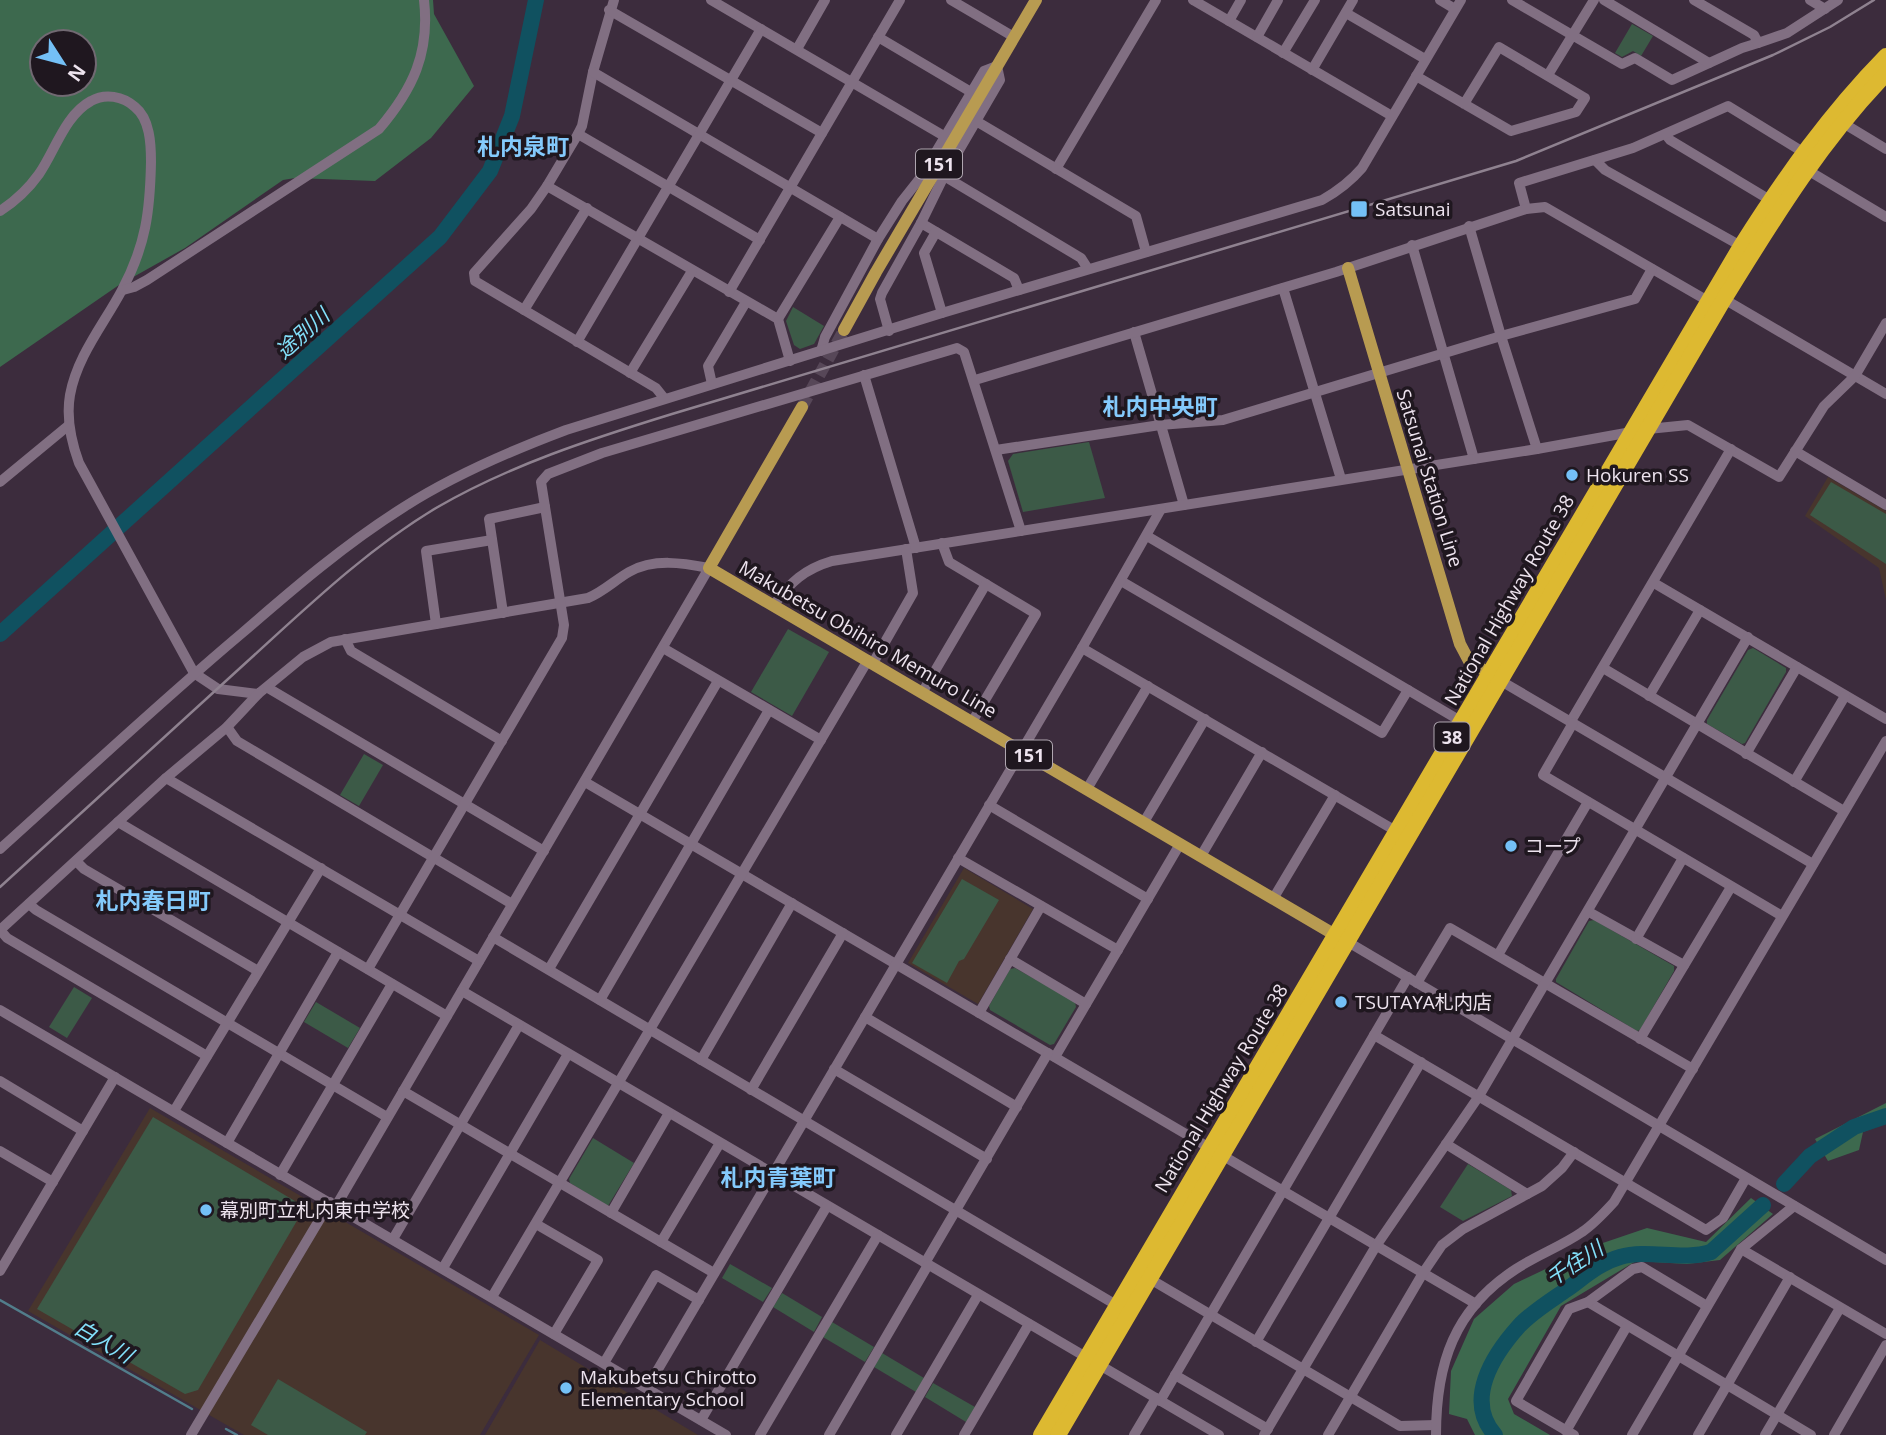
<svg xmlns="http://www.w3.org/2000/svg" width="1886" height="1435" font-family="'Open Sans','Noto Sans JP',sans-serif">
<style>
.education{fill:#48352d}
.green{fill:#3c5a47}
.forest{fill:#3d694e;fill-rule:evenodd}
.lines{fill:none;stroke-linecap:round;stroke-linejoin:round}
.stream{stroke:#527d8b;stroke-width:2.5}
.river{stroke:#105160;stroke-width:16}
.major-tunnel{stroke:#574758;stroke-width:12;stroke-dasharray:12 6;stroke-linecap:butt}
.minor{stroke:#816f82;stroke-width:10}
.major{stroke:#b89b51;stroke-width:12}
.highway{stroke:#ddb931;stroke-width:16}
.rail{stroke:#8f8290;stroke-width:2.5}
.poi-dot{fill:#74c0f6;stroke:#1f171f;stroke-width:2.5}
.labels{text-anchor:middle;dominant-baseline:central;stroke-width:7;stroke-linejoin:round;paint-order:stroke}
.shield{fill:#1f171f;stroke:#afa6b0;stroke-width:2}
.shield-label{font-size:18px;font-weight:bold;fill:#ede3ee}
.poi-label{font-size:19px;fill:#ede3ee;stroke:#1f171f;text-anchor:start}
.street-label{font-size:19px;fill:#ede3ee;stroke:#1f171f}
.water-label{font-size:21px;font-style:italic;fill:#83e1fb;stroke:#1f171f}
.quarter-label{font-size:23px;font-weight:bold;fill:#84cafc;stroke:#1f171f}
</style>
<rect width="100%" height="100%" fill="#3c2c3d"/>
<g class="education">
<path d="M1828,477L1886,511V600L1879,568L1805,516Z"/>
<path d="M964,868L1033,909L978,1004L908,963Z"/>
<path d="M150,1108L539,1335L480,1435H244L28,1311Z"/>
<path d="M540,1340L698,1435H485Z"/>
</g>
<g class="green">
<path d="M1632,24L1653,36L1641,56L1633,51L1622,57L1615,53Z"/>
<path d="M793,307L824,326L814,344L800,349L794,345L786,321Z"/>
<path d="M1089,442L1105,498L1023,512L1008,461L1013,454Z"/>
<path d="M1831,482L1886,514V564L1810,515Z"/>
<path d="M788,629L829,652L792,716L751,692Z"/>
<path d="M1753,648L1786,668V672L1745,743L1742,744L1707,724V720L1748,650Z"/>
<path d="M364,754L383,765L359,806L340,795Z"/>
<path d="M962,879L999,900L964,959L959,961L947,983L912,963Z"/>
<path d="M1594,920L1674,966V971L1640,1030L1637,1031L1556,982V979L1589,921Z"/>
<path d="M1015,968L1075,1002L1076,1007L1054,1044L1050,1045L990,1010L989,1006L1010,969Z"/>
<path d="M74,987L92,998L67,1038L49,1027Z"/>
<path d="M316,1002L360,1028L348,1048L304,1022Z"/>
<path d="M153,1117L305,1207L198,1390L185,1394L37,1309Z"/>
<path d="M593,1138L634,1163L608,1206L570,1183L569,1179Z"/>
<path d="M1468,1164L1511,1190L1512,1196L1463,1221L1440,1207Z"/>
<path d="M730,1264L772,1288L763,1302L722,1278Z"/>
<path d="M782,1293L822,1317L814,1332L773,1307Z"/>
<path d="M832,1322L874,1347L865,1362L823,1337Z"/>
<path d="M882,1353L924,1378L916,1392L874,1367Z"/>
<path d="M278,1379L367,1432L365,1435H268L251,1425Z"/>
<path d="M933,1383L975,1407L966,1422L925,1397Z"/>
</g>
<g class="forest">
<path d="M0,0H433L434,14L474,86L431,138L375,181L295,178L283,180L185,248L119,285L0,367ZM42,42H84V84H42Z"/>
<path d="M1886,1103V1123L1863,1132L1859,1150L1828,1161L1815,1139Z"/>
<path d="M1751,1198L1773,1214L1720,1260L1687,1264L1636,1261L1561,1306L1508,1399L1514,1414L1550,1435H1475L1467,1419L1449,1414L1451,1371L1474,1319L1514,1284L1594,1246L1647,1228L1706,1242Z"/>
</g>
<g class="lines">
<g class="stream">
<path d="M0,1300L192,1409"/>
<path d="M226,1429L237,1435"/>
</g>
<g class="river">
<path d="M0,634L440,237L490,171L512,116L536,0"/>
<path d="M1784,1184L1810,1156L1854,1127L1886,1116"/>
<path d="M1495,1435C1464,1400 1493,1355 1519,1326C1532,1312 1550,1301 1566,1290C1583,1278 1599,1263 1620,1257C1649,1249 1682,1261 1711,1252L1763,1205"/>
</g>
<path class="major-tunnel" d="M802,407L844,330"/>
<g class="minor">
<path d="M614,0L593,72L582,126L578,134L547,186L531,209L474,273L475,281L656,388L664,398"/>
<path d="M711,0L944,136"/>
<path d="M951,0L1014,37"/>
<path d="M1193,0L1392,116"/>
<path d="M1440,0L1455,9"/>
<path d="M1512,0L1622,64L1635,58L1672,80L1742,48L1758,43"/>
<path d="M1604,0L1709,63"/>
<path d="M1694,0L1754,35L1758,43L1787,33L1838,0"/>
<path d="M1810,0L1825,9"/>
<path d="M609,10L822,133"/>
<path d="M1346,13L1425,59"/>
<path d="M1229,21L1241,0"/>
<path d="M878,37L971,92"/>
<path d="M1257,37L1278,0"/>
<path d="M797,49L825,0"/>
<path d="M1283,53L1315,0"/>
<path d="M1312,70L1353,0"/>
<path d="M593,72L878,239"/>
<path d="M1548,75L1594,0"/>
<path d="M1416,76L1511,131L1576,112L1585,98L1499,47L1464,104"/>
<path d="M976,121L1136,216L1146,252"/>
<path d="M1843,123L1886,149"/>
<path d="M578,134L760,240"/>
<path d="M1666,135L1670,140L1770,200"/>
<path d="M1595,160L1605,170L1741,246"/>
<path d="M1804,168L1886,217"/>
<path d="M1056,169L1156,0"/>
<path d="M944,176L1081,258L1088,269"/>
<path d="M547,186L778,319L790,361"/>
<path d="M1526,209L1519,183L1633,148L1728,106L1803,152"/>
<path d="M0,211C14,202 29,188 39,174C55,151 65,115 91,101C105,93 123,96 135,107C150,119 151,144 151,162C150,211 146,245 122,290C104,324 77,356 70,395C66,418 71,441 79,463L194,673L218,689L258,694L303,657L331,642L588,598C603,592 615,580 629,572C654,558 683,563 709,568L336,1206"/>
<path d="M921,223L1014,278L1019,290"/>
<path d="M1469,226L1501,336L1537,449"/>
<path d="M936,232L924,253L942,313"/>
<path d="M1412,245L1474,459"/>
<path d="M1283,288L1341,479"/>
<path d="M123,290L134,287L147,280L379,129C413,89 430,53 424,0"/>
<path d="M729,292L900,0"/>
<path d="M524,310L587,208"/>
<path d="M778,319L840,217"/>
<path d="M1134,332L1184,505"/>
<path d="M577,342L761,29"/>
<path d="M821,351L825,337L878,239L902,201L921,177L984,71L997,66L1000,80L944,176L921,223L882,293L880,299L889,331"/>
<path d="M630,373L692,271"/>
<path d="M864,375L916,548"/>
<path d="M975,380L1336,272L1526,209L1545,207L1708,301L1724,299L1886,394"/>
<path d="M712,384L708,366L746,302"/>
<path d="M996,450L1160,425L1223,420L1501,336L1635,299L1652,269"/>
<path d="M1795,451L1886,505"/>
<path d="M0,482L69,425"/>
<path d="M1147,536L1464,723"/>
<path d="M942,543L949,562L1036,614L972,722"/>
<path d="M1121,581L1382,733L1408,690"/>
<path d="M1654,583L1886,719"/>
<path d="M774,605C790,582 805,569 832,561L1537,449L1648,429L1688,425L1779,477L1824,406L1855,376L1886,323"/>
<path d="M503,613L489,519L545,507"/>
<path d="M436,624L426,551L492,540"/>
<path d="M345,639L351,651L502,741"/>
<path d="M663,648L821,740"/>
<path d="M1082,648L1396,831"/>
<path d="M873,663L913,593L906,549"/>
<path d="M1603,668L1844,811"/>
<path d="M1501,681L1813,864"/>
<path d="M268,688L544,851"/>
<path d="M922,693L986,584"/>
<path d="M1649,696L1700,610"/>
<path d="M1571,721L1731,449"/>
<path d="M1573,723L1543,775L1782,916"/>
<path d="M227,727L237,741L512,904"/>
<path d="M1746,754L1797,667"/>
<path d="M166,778L479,961"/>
<path d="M585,782L1476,1304"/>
<path d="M1794,782L1845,696"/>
<path d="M1087,789L1148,686"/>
<path d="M989,805L1148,899"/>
<path d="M118,822L447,1016"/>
<path d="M1144,822L1205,719"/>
<path d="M0,849C80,777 159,703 241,634C293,589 345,544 404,507C454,475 510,451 566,430L942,313L1322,200C1338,191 1350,182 1362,168L1461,0"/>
<path d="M1201,856L1262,752"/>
<path d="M958,858L1118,950"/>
<path d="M76,861L84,869L258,971"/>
<path d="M1273,899L1335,795"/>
<path d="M29,904L36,910L387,1117"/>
<path d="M1589,912L1684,965"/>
<path d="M0,930L166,778L227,727L258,694"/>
<path d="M0,930L7,938L207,1056"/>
<path d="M493,937L1118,1306"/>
<path d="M1636,939L1683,858"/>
<path d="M1348,942L1886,1260"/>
<path d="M1498,955L1588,802"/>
<path d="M1010,959L1086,1004"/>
<path d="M368,969L562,638L564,625L541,482L548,474L602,453L957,348L964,352L1021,531"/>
<path d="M549,969L718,681"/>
<path d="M1417,983L1450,928L1693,1069"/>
<path d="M462,991L1219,1435"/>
<path d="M600,1000L769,710"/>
<path d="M0,1010L726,1435"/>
<path d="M979,1013L1041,906"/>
<path d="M865,1017L1017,1107"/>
<path d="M1374,1035L1706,1230L1723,1218L1746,1178"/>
<path d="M1640,1039L1731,887"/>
<path d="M1055,1057L1180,844"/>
<path d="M701,1060L792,903"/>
<path d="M834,1069L987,1159"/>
<path d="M0,1081L83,1131"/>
<path d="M751,1090L843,933"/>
<path d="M403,1091L714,1273"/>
<path d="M174,1111L321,868"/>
<path d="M227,1143L338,952"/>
<path d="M1446,1144L1527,1194"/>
<path d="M0,1151L53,1182"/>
<path d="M280,1175L392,984"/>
<path d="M611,1213L669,1113"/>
<path d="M536,1224L598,1260L554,1334"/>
<path d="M393,1239L519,1025"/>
<path d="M661,1242L720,1143"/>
<path d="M1741,1249L1886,1334"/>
<path d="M925,1263L1048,1053"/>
<path d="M443,1268L568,1054"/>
<path d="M0,1271L115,1077"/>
<path d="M1150,1279L1400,1426L1436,1425"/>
<path d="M492,1297L868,660"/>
<path d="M1588,1302L1811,1435"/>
<path d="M1256,1342L1421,1062"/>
<path d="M604,1363L656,1275L699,1300"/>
<path d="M1175,1375L1268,1429"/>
<path d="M647,1388L1082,648L1161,509"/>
<path d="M1160,1401L1408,977"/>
<path d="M701,1420L827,1206"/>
<path d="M1566,1431L1627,1326"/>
<path d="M191,1435L330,1202"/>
<path d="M760,1435L878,1235"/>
<path d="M829,1435L928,1265"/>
<path d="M896,1435L978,1295"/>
<path d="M964,1435L1029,1324"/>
<path d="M1134,1435L1156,1398"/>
<path d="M1264,1435L1376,1246L1479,1096L1748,637"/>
<path d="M1328,1435L1423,1273L1442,1245L1463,1229L1542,1186L1562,1168L1574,1152"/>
<path d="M1436,1435C1436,1364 1454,1309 1516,1269C1537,1255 1562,1246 1582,1232C1594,1224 1604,1213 1614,1202L1886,741"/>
<path d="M1574,1435L1516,1401L1569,1309L1588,1302L1633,1269L1642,1267L1707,1306"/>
<path d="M1632,1435L1741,1249L1794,1206"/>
<path d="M1698,1435L1790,1277"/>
<path d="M1765,1435L1840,1308"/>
<path d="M1834,1435L1886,1345"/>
</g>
<g class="major">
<path d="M1348,268L1460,644L1469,661L1495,677"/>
<path d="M844,330L876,272L1036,0"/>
<path d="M802,407L709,568L1342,939"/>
</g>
<g class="highway">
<path d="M1041,1435L1741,246C1784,178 1830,113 1886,56"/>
<path d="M1058,1435L1724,299C1773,220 1821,141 1886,74"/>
</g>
<path class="rail" d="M0,887C80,814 159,742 239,669C302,612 363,552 436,508C510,465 591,439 672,414L1516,161L1773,55L1830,27L1874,0"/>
</g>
<g class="poi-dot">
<rect x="1350" y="200" width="18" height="18" rx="3.5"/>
<circle cx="1572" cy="475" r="7"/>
<circle cx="1511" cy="846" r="7"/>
<circle cx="1341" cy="1002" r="7"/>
<circle cx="206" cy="1210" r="7"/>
<circle cx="566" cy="1388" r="7"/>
</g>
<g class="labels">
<g class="shield">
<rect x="916" y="149.5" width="46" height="29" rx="5"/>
<rect x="1434.5" y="722.5" width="35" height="29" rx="5"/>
<rect x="1006" y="740.5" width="46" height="29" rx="5"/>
</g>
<g class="shield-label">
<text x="939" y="164">151</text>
<text x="1452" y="737">38</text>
<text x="1029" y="755">151</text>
</g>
<g class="poi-label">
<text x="1375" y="209">Satsunai</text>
<text x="1586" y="475">Hokuren SS</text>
<text x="1525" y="846">コープ</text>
<text x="1355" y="1002">TSUTAYA札内店</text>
<text x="220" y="1210">幕別町立札内東中学校</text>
<text x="580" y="1377">Makubetsu Chirotto<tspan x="580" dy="22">Elementary School</tspan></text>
</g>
<g class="street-label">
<text transform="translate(1430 478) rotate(73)">Satsunai Station Line</text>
<text transform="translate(1509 600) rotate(-60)">National Highway Route 38</text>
<text transform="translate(868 639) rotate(30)">Makubetsu Obihiro Memuro Line</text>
<text transform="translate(1221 1088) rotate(-59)">National Highway Route 38</text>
</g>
<g class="water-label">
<text transform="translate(302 333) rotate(-42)">途別川</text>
<text transform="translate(1574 1263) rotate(-33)">千住川</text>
<text transform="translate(104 1341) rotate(30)">白人川</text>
</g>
<g class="quarter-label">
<text x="523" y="146">札内泉町</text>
<text x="1160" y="406">札内中央町</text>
<text x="153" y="900">札内春日町</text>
<text x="778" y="1177">札内青葉町</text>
</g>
</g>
<g transform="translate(63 63) rotate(126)"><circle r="33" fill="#1f171f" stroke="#716972" stroke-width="2"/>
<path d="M0-5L12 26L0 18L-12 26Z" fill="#74c0f6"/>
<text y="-10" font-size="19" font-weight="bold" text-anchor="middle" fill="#ede3ee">N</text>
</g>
</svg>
